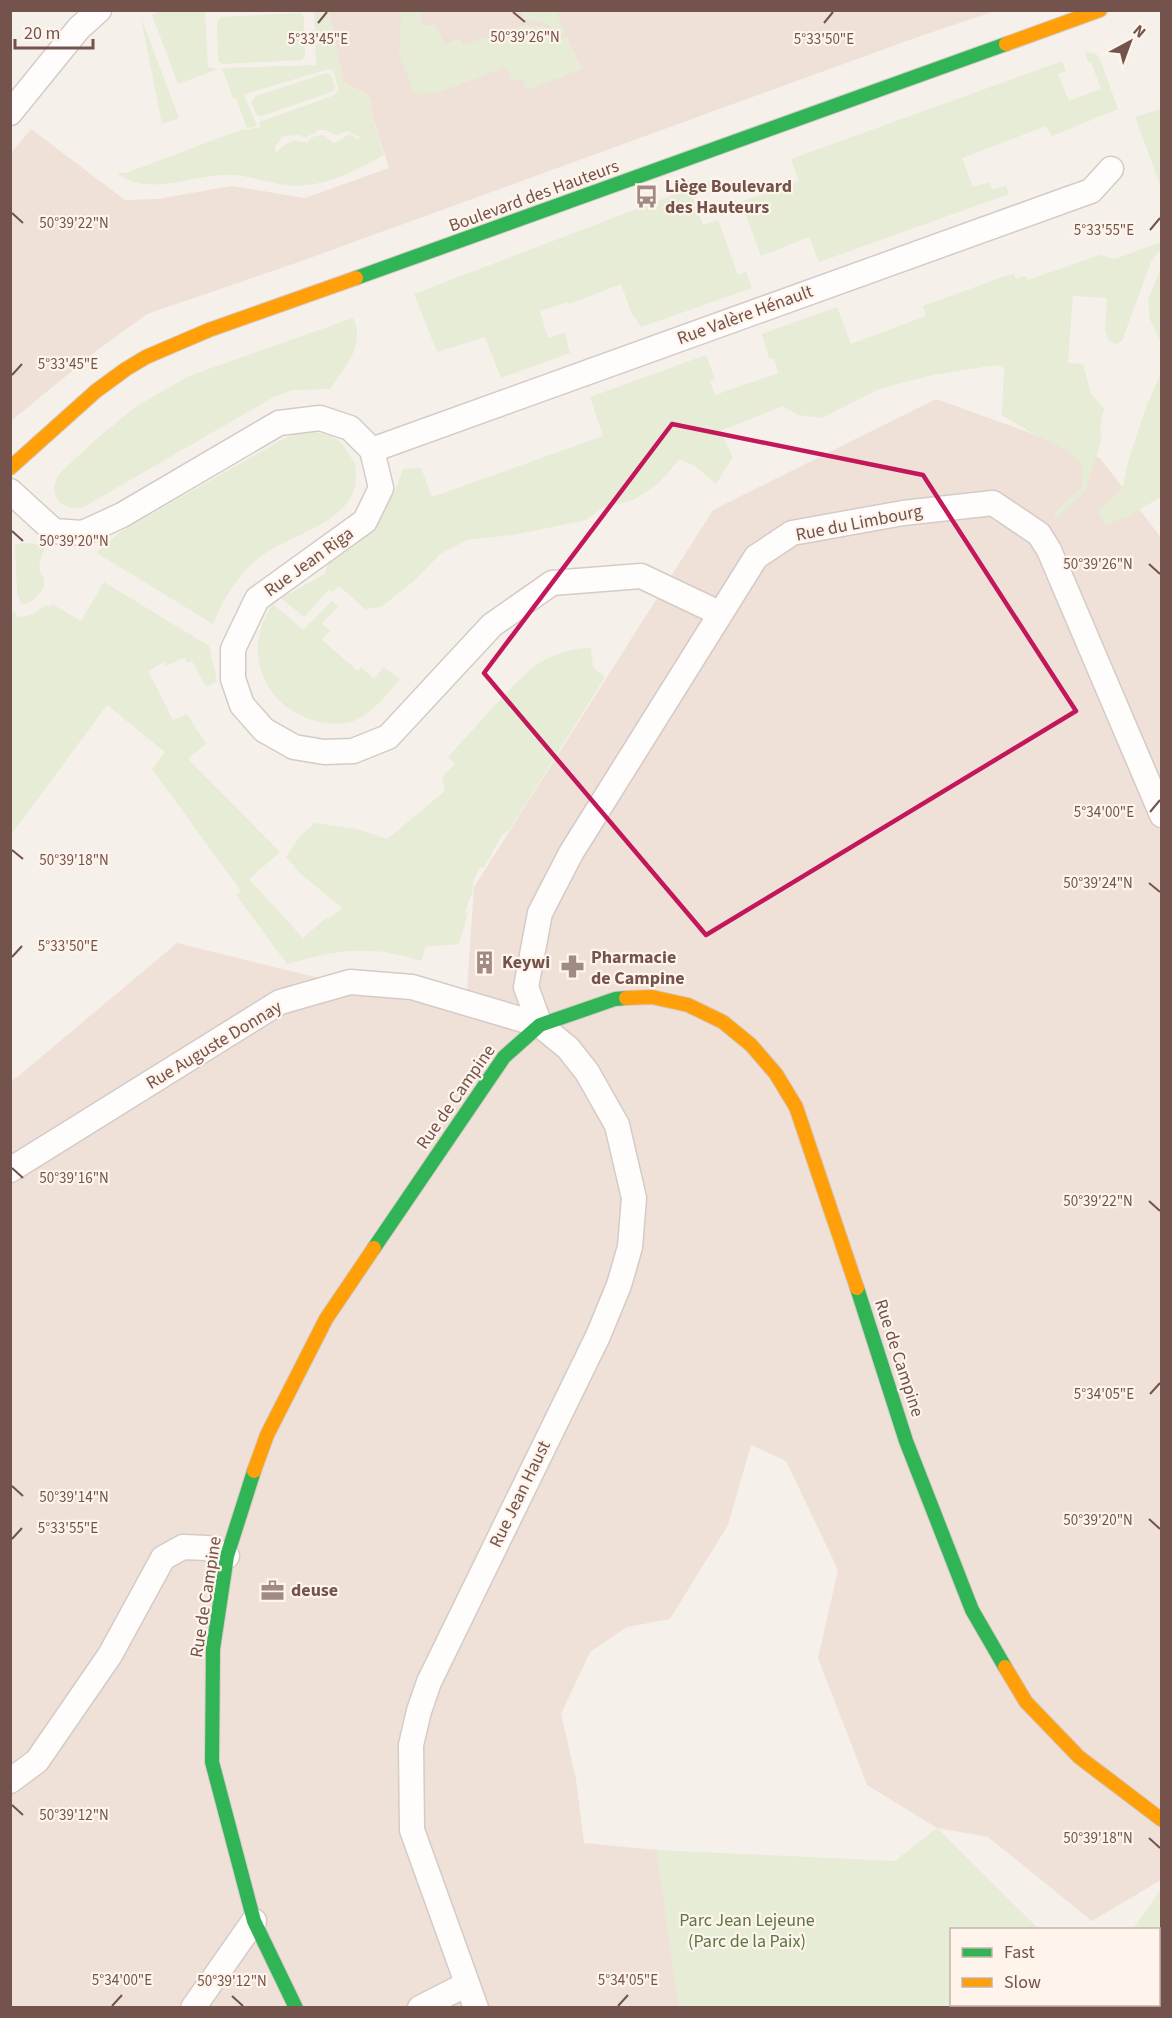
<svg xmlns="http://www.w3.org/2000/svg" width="1172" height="2018" font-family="'Source Sans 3',sans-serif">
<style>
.residential{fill:#efe1d8}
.green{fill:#e6ecd5;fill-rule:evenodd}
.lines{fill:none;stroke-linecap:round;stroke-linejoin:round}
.street-casing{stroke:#d4cbc7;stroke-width:27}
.fast-casing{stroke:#d5cbc6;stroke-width:16}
.slow-casing{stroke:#d5cbc6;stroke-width:16}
.street{stroke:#fefdfc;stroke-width:24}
.fast{stroke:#30b455;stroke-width:14}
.slow{stroke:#ff9f0a;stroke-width:14}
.marked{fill:none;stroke:#c2185b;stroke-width:4.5;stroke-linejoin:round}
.ticks{fill:none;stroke:#73534b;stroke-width:2}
.labels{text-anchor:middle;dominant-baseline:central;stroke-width:4.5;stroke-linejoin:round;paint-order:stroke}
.poi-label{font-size:18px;font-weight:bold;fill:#73534b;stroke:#fef4eb;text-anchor:start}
.street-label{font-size:18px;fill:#73534b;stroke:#fef4eb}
.park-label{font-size:18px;fill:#5b7843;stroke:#fef4eb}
.ticks-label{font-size:15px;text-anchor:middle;fill:#73534b;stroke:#fef4eb;stroke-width:4.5;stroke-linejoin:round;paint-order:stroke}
</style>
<rect width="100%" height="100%" fill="#f6f0ea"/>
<g class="residential">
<path d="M329,11H995L915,38L293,264L147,314L99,349L11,421V153L31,129L125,200L157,199L232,186L305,198L389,168L370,109L368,95L343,82Z"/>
<path d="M936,399L1100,458L1162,539L1161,1880L1092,1921L988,1837L937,1828L867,1785L818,1658L838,1570L786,1461L751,1445L728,1525L670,1619L627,1627L590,1652L561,1714L576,1779L584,1843L657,1850L679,2007H11L10,1083L177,943L546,1034L466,1003L474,887L713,510Z"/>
</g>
<g class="green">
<path d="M162,11L250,10V11L205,12L208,67L218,69L178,84L152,15Z"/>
<path d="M314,11H329L343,82L368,95L373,104L370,110L384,155C360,168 335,182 307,185C281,188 259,177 234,175C196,172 151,199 117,173H126L243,129L248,130L260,127L259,122L335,95L339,90L333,71L329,69L248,93L244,95L257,126L247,128L236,98H233L222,68L316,65ZM318,130H325L336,135L347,131L360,137L358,140L350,134L334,143L324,135L312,137L306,143C292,137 285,144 276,153L275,146L283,136L299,135L306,138Z"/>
<path d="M401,11H421L422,25H435L445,45L460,38L463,45L525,25L545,27L556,40L567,37L582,69L527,90L522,78L512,82L506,67L434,94L432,91L421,95L420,92L414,94L399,53Z"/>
<path d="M521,11H556L565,33L558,35C548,23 540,19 524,21Z"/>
<path d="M300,13L304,17L305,56L301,60L222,64L218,61L217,22L221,17Z"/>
<path d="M141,18L179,118L162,124Z"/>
<path d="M1085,52L1096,54L1100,59L1118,109L1052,136L1046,126L962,158L973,187L989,182L993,190L1006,185L1009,194L819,262L809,237L761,256L741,202L799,181L791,159L1062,61L1066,71L1058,74L1069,101L1101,89L1091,62L1088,63Z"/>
<path d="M326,73L332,76L335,89L331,92L262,116L257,115L251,102L256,96Z"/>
<path d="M1161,109H1162L1161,187L1135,117Z"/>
<path d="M710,181L712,188L692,195L703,225L718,220L738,275L746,272L752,288L641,327L631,312L621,284L569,304L568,302L540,311L548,338L565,332L570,353L501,378L485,337L437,352L414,294Z"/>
<path d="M1161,242V249L1151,262L1122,341L1116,344L1109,341L1105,331L1107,298L1073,296L1068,363L1083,364L1091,394L1104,408L1100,429L1102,438L1085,491L1056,518L1054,513L1082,487V465L1069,451L1030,432L1002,415L1004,368L997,365L932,375L879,389L822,418L798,415L783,406L720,431L733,457L716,484L695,466L680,459L658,484L633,500L604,507L586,520L513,535L467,540L440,554L414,581L381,607L365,609L339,586L333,592L329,589L304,617L281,598L325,574L328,563C367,538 388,514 403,469L421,468L432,497L603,436L590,397L706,355L715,379L710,381L715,395L778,373L774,358L769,359L762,334L837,307L851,344L926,316L923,306L1014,273L1016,279L1026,276L1028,280L1100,255L1115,259Z"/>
<path d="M1161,268V343L1150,319L1148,300Z"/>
<path d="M353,318C366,344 345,368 330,389L292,390L272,398L82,508C58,511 46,491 61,472L100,436L137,406L189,376Z"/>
<path d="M1161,373V497L1127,517L1105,525L1098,511L1122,489L1129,459L1145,410Z"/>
<path d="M314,432C336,436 341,439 352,459C356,465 356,469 356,476C357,523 285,535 256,560C235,579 223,600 213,624L97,553L102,547L120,532L283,439L297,433Z"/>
<path d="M24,543L35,544L45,548C42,555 38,563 40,571C41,574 44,577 44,580C46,591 34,601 25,604H21L17,592L15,545Z"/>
<path d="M104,582L209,646L217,681L206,687L192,661L187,663L185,657L166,666L164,662L148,671L173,720L187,714L206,744L188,759L280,852L249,879L303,938L327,917L329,919L342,908L300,873L286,857L300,836L315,823L357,829L387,839L445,791L442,777L455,764L448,757C475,728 501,696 531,669C544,657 574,647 591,648L593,667L605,677L510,829L502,835L484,868L481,867L475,877L472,886L474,887L465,912L468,913L459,944L425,947L422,961C405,957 388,951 371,951C343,949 314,956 287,964L236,895L241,891L152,769L165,752L107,705L11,835V612L16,613L17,617L31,615L46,605L50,607L52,604L81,621Z"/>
<path d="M332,601L338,606L322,624L330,631L322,640L358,671L361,667L374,679L384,667L400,679C387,694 375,711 356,720C344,725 332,724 320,722C264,710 240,651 273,604L303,630Z"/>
<path d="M937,1828L1039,1929L952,1930V2004H1158V1930L1133,1929L1161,1889V2007H679L657,1850L895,1861Z"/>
</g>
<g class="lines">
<defs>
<g id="street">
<path d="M10,113L79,28L99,10"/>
<path d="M372,450L1074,197L1091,191L1111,169"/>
<path d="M10,491L54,531L83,533L122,515L279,423L320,418L350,428L372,450L381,488L365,521L257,599L233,649V679L242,705L264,730L294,747L324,752L353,751L388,737L492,625L552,583L641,576L719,613"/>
<path d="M540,1025L526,987L540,913L571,853L756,557L792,533L903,513L993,503L1039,534L1049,550L1162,815"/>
<path d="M10,1170L280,1002L350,982L412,987L540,1025L568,1048L587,1072L617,1125L634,1198L630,1247L619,1285L598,1336L429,1682L419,1711L411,1745L412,1830L476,2008"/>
<path d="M10,1781L37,1761L110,1655L163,1558L183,1547L207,1548L227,1556"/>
<path d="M193,2008L254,1921"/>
<path d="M420,2008L467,1984"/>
</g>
<g id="fast">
<path d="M356,278L1006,44"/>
<path d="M374,1248L504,1057L540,1025L615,999L626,998"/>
<path d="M857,1288L906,1441L972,1610L1005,1667"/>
<path d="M254,1471L227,1556L213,1649L212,1762L254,1921L296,2008"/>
</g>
<g id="slow">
<path d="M1006,44L1100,10"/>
<path d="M10,468L96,391L126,369L146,357L209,330L356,278"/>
<path d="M626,998L652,997L688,1005L723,1022L751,1045L776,1074L796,1107L857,1288"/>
<path d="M254,1471L267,1435L326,1319L374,1248"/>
<path d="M1005,1667L1026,1702L1079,1757L1162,1820"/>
</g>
</defs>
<use href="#street" class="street-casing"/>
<use href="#fast" class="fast-casing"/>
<use href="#slow" class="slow-casing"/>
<use href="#street" class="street"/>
<use href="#fast" class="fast"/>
<use href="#slow" class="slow"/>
</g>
<path class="marked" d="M672,424L923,475L1076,711L706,935L484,673Z"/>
<path class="ticks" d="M513,12L525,22M318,23L327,12M824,23L833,12M12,213L23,223M1150,230L1160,218M12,375L22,364M12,531L23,541M1149,564L1160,574M1150,812L1160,800M12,850L23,859M1149,883L1160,892M12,957L22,946M12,1168L23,1178M1149,1201L1160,1211M1150,1394L1160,1383M12,1486L23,1496M1149,1519L1160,1529M12,1539L22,1528M12,1805L23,1815M1149,1838L1160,1848M232,1996L243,2006M112,2006L122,1995M618,2006L628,1995"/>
<defs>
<symbol id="bus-bare" viewBox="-9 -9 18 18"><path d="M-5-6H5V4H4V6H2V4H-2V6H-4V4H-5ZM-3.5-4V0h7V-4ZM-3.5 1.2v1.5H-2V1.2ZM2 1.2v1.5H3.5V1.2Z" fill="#a18a83" stroke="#fef4eb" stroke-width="2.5" paint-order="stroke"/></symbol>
<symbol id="building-bare" viewBox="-9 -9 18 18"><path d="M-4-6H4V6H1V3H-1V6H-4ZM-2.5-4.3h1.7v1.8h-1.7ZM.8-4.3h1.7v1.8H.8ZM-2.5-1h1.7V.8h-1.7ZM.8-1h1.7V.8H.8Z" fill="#a18a83" stroke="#fef4eb" stroke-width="2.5" paint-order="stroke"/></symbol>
<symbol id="pharmacy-bare" viewBox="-9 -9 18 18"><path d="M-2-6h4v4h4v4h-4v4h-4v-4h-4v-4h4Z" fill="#a18a83" stroke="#fef4eb" stroke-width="2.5" paint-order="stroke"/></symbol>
<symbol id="office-bare" viewBox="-9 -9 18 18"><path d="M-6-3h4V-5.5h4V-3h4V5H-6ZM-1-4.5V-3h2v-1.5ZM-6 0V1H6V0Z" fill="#a18a83" stroke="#fef4eb" stroke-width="2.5" paint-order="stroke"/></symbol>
</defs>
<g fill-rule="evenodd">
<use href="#bus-bare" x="630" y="180" width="33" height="33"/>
<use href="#building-bare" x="468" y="946" width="33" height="33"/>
<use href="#pharmacy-bare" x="556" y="950" width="33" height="33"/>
<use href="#office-bare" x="256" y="1574" width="33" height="33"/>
</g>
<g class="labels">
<g class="poi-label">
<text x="665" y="186">Liège Boulevard<tspan x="665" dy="21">des Hauteurs</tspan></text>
<text x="591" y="957">Pharmacie<tspan x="591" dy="21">de Campine</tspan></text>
<text x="502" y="962">Keywi</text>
<text x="291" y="1590">deuse</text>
</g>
<g class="street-label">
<text transform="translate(534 196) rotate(-20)">Boulevard des Hauteurs</text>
<text transform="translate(745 315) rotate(-20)">Rue Valère Hénault</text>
<text transform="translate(859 523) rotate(-11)">Rue du Limbourg</text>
<text transform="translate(309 562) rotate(-36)">Rue Jean Riga</text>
<text transform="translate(214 1045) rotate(-31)">Rue Auguste Donnay</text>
<text transform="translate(456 1097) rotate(-55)">Rue de Campine</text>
<text transform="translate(899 1358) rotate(72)">Rue de Campine</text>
<text transform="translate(520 1494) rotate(-64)">Rue Jean Haust</text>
<text transform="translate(206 1597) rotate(-81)">Rue de Campine</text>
</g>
<g class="park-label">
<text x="747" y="1920">Parc Jean Lejeune<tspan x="747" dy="21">(Parc de la Paix)</tspan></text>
</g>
</g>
<g class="ticks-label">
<text x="525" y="42">50°39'26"N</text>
<text x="318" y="44">5°33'45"E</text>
<text x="824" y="44">5°33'50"E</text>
<text x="74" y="228">50°39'22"N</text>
<text x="1104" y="235">5°33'55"E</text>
<text x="68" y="369">5°33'45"E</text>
<text x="74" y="546">50°39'20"N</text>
<text x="1098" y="569">50°39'26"N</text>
<text x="1104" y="817">5°34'00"E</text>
<text x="74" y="865">50°39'18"N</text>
<text x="1098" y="888">50°39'24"N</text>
<text x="68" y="951">5°33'50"E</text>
<text x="74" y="1183">50°39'16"N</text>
<text x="1098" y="1206">50°39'22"N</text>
<text x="1104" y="1399">5°34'05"E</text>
<text x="74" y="1502">50°39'14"N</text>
<text x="1098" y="1525">50°39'20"N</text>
<text x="68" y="1533">5°33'55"E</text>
<text x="74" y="1820">50°39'12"N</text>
<text x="1098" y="1843">50°39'18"N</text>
<text x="122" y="1985">5°34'00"E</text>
<text x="628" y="1985">5°34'05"E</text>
<text x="232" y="1986">50°39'12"N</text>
</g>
<rect width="1172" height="2018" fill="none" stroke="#73534b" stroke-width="24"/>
<rect x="950" y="1928" width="210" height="78" fill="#fef4eb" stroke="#c6b4ab" stroke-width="1.5"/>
<rect x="962" y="1948" width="30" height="9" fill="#30b455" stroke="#c6b4ab" stroke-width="1.5"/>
<text x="1004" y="1958" font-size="18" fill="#73534b">Fast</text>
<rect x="962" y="1978" width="30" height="9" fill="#ff9f0a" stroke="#c6b4ab" stroke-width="1.5"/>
<text x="1004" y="1988" font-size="18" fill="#73534b">Slow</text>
<g transform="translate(1130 42) rotate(41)" stroke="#fef4eb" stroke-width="4.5" paint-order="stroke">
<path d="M0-4.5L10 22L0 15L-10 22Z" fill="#73534b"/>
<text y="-9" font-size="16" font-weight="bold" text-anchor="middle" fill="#73534b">N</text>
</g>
<path d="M15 39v9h78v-9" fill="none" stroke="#73534b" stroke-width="3"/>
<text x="24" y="39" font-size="18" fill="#73534b" stroke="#fef4eb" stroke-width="4.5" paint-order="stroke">20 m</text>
</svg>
